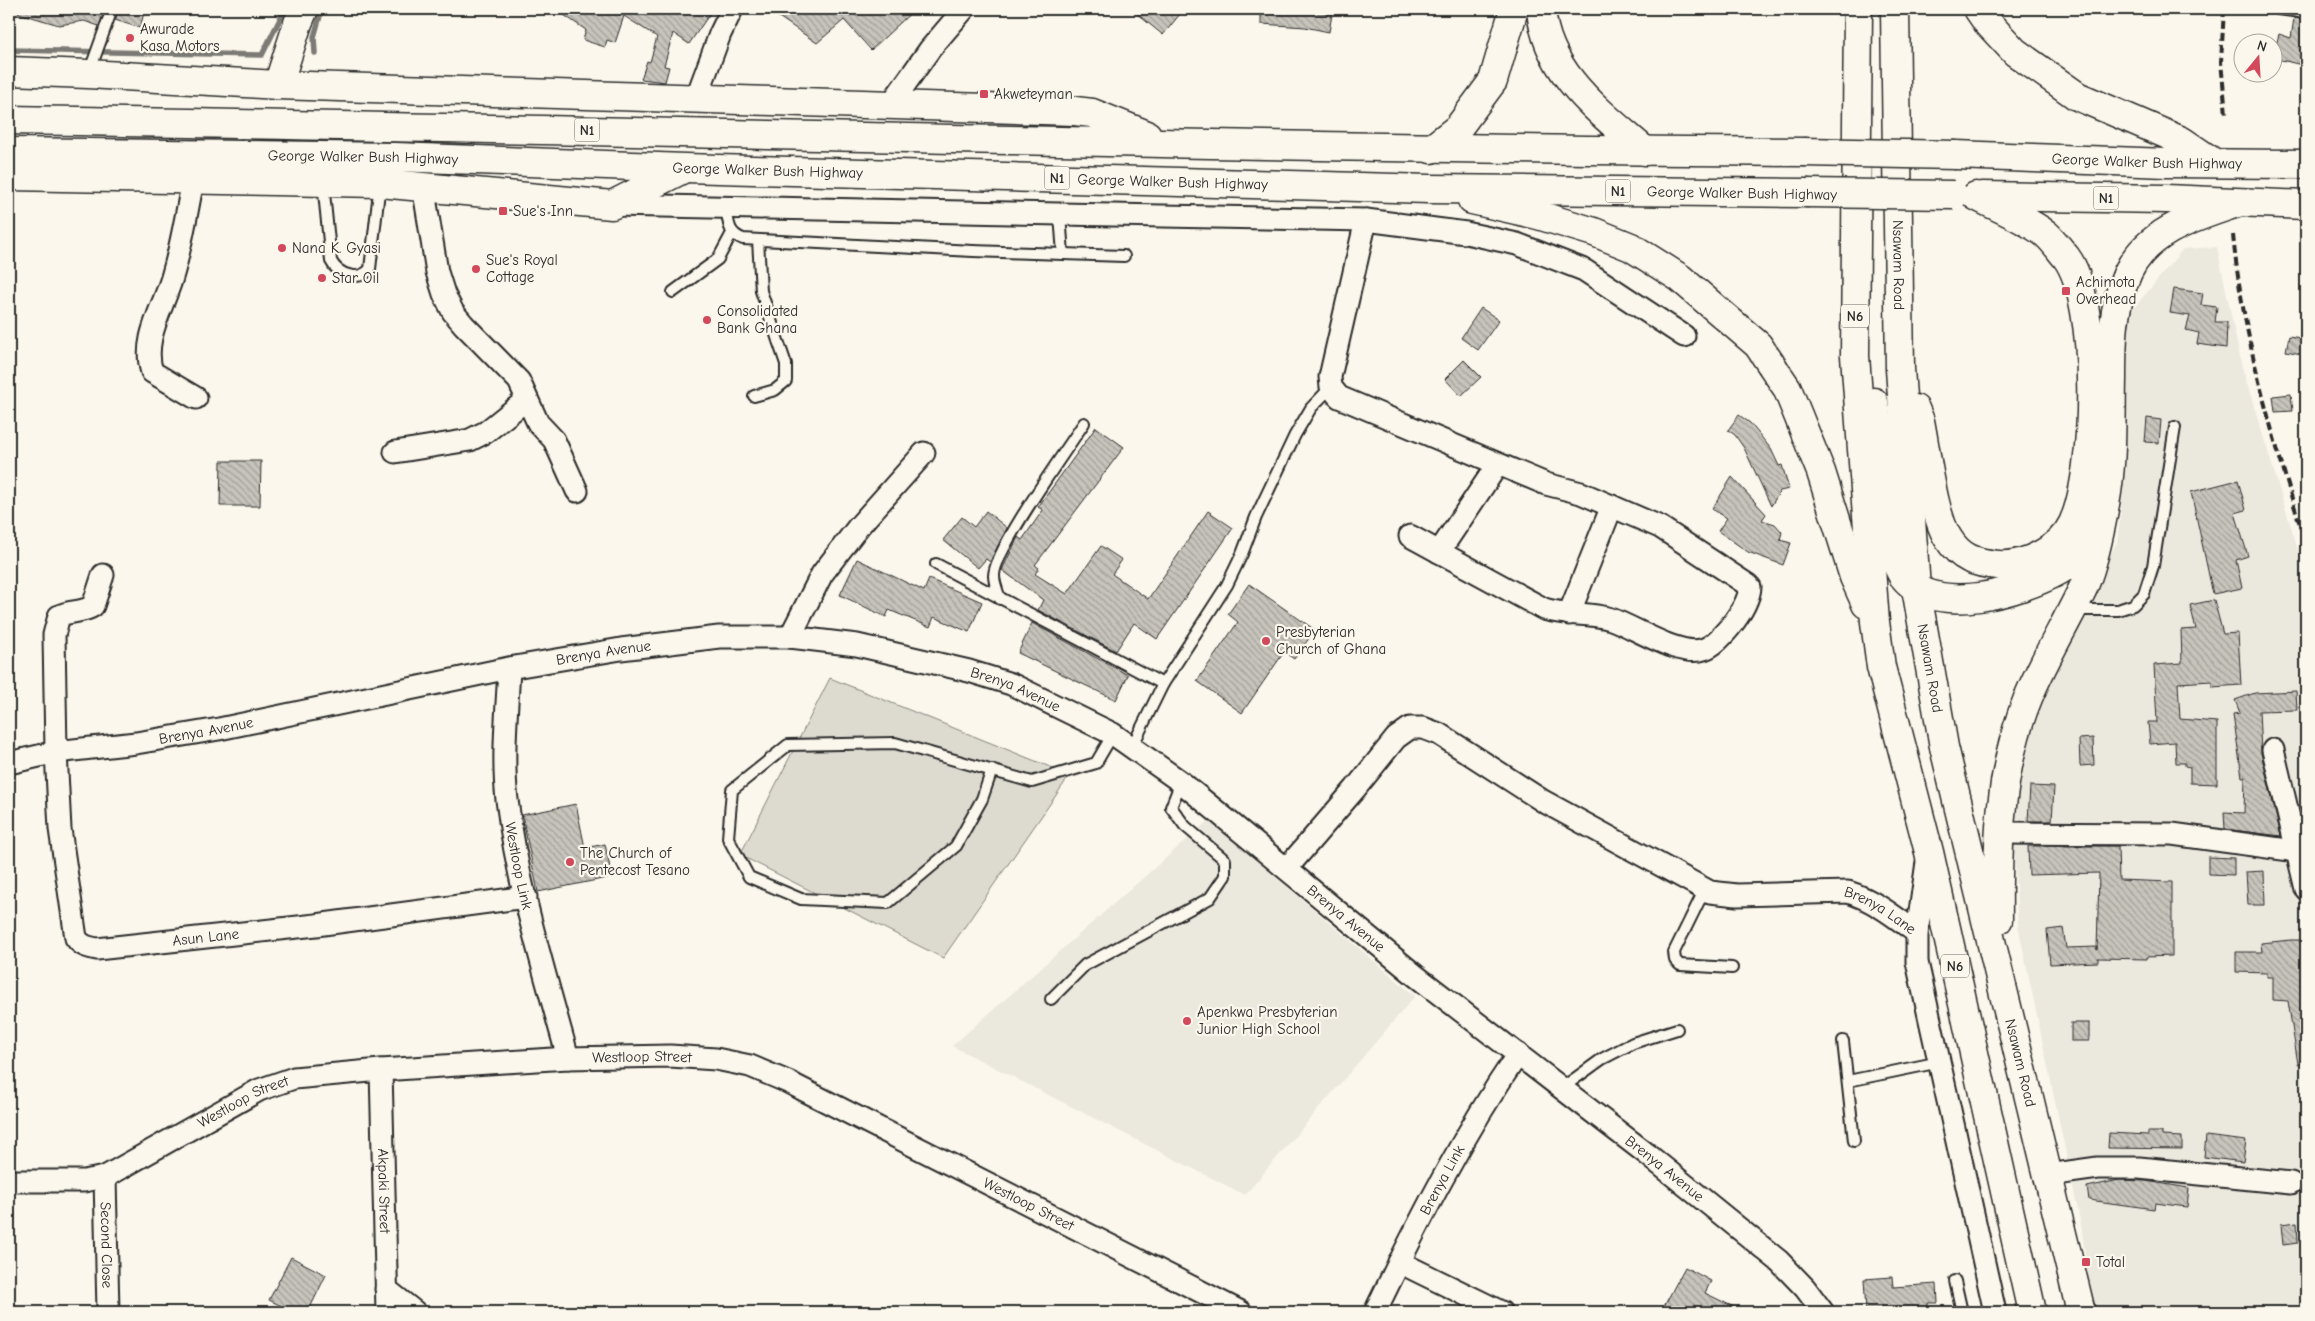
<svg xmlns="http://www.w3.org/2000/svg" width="2315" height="1321" font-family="'Comic Neue',sans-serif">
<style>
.built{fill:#ebe8de}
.pitch{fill:#dddad0;stroke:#84827e}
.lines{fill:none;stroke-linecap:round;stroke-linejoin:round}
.stream{stroke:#7b7a75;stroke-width:5.5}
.building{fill:url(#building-back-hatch);stroke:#2b2b2b}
.lane-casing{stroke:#2b2b2b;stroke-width:14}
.street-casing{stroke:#2b2b2b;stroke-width:25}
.secondary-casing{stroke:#2b2b2b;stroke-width:31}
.highway-casing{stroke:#2b2b2b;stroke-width:31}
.lane{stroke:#fbf7ec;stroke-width:10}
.street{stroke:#fbf7ec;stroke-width:21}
.secondary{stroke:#fbf7ec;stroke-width:28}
.highway{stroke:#fbf7ec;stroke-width:28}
.rail{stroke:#2b2b2b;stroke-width:4;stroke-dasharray:8 4;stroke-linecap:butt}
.highway-bridge-casing{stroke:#2b2b2b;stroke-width:31;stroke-linecap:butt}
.highway-bridge{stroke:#fbf7ec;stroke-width:28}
.poi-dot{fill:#d1495b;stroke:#fbf7ec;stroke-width:2}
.labels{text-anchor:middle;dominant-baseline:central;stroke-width:4.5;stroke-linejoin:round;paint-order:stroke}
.shield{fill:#fbf7ec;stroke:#696865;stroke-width:1}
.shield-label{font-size:14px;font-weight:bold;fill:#2b2b2b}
.poi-label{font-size:15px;fill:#2b2b2b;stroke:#fbf7ec;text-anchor:start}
.street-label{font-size:15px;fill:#2b2b2b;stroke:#fbf7ec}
</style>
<defs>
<pattern id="building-back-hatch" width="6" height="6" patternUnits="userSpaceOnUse" patternTransform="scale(1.25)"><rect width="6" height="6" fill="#c7c4bc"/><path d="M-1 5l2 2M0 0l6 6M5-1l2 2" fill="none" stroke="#a29f99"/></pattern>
</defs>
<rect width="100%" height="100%" fill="#fbf7ec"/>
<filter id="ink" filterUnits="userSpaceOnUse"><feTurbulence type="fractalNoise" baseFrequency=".02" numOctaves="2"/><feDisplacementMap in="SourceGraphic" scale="10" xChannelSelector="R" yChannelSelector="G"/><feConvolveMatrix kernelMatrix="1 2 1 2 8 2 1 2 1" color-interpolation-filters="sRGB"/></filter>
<g filter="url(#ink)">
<g class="built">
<path d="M2217,247L2242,367L2306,576V1312H2092L2082,1230L2018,925L2013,832L2025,738L2042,688L2117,542L2126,470L2124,320L2183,249Z"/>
<path d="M1209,820L1415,996L1245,1195L952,1046Z"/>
</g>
<path class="pitch" d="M830,678L1070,775L943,958L740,855Z"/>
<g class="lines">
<g class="stream">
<path d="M9,50L262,55L285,9"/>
<path d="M315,53L314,37L322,9"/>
</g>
</g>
<g class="building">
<path d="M19,9H105L99,26L84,21L59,25L18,13Z"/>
<path d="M119,9H145L140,28L115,20Z"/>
<path d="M555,9H713L689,44L673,33L664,66L669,67L665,82L641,79L647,61L650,62L657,37L624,16L615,43L607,40L605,47L583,40L586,30Z"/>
<path d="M767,9H915L871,50L844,20L817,43Z"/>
<path d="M1131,9H1184L1163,35Z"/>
<path d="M1261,9H1292L1332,14L1329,32L1305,27L1261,24Z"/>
<path d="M2294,18L2306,20V66L2273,58L2279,34L2291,38Z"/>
<path d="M2174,289L2203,293L2201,305L2217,307L2215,322H2227L2226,348L2197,344L2199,333L2186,330L2190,316L2170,313Z"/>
<path d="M1481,308L1499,320L1478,350L1461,338Z"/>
<path d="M2289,336L2306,339V355L2286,351Z"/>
<path d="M1464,360L1481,377L1461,396L1445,379Z"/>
<path d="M2291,394L2293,411L2275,412L2273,396Z"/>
<path d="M1739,415L1750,423L1771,449L1779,466L1782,465L1789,489L1780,491L1771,506L1744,448L1735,435L1728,430Z"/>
<path d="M2147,418L2161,420L2159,443L2145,442Z"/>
<path d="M1096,427L1124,447L1035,565L1039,568L1035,574L1067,594L1101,546L1122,560L1112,574L1148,599L1208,511L1233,528L1157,639L1134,623L1116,651L1038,610L1043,600L1002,570L1018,537L1022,540L1043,510L1038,507Z"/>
<path d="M221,461H261L260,506H220Z"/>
<path d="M1732,477L1766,514L1762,520L1775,524L1782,532L1780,540L1791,543L1783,565L1748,552L1718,531L1727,518L1712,509Z"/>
<path d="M2238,480L2246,510L2235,513L2248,556L2236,560L2242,588L2213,594L2191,492Z"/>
<path d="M986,511L1007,528L990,562L986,559L978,568L943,540L962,517L974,527Z"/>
<path d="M857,559L924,591L929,579L982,602L969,632L934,617L930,627L889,610L886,617L840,595Z"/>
<path d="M1249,584L1315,630L1294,659L1284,652L1242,713L1197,681L1238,622L1228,614Z"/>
<path d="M2214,600L2223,634L2238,633L2241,685L2212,687V681L2178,683L2180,719L2217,722V784L2190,783V767L2185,766V763H2176L2175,742L2150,744L2148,722H2157L2154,665L2182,663L2181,630L2196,629L2190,605Z"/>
<path d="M1032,623L1128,675L1116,700L1018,653Z"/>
<path d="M2296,691L2297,710L2259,711L2261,753L2281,836L2225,829L2224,812L2244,813L2245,777H2242L2233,714L2240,713L2235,700L2255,693Z"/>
<path d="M2093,738L2094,765L2080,766L2079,739Z"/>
<path d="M2030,786L2054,787L2052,821H2028Z"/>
<path d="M576,804L585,848L605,844L612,877L538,892L522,815Z"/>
<path d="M2028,846H2118L2119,880L2172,882V956L2146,957V959L2098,958V962L2050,964L2047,930L2063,928L2066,948L2097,947V950L2099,873L2029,875Z"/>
<path d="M2208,857L2234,858V875L2208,874Z"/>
<path d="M2264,871L2265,905H2248L2246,872Z"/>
<path d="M2291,940H2306V1063L2298,1064L2288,1001L2273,1000V977H2267V973L2236,972V952H2262L2261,943Z"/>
<rect x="2071" y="1023" width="18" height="18"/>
<path d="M2148,1132H2162V1136L2182,1137V1149L2108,1148L2109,1133L2148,1135Z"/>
<path d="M2206,1136L2246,1141L2243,1162L2204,1157Z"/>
<path d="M2119,1180L2146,1181L2189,1188L2187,1207L2155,1203L2154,1209L2089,1200L2087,1187Z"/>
<path d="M2297,1222L2298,1243L2283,1245L2281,1224Z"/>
<path d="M291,1257L326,1275L308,1312H294L269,1300Z"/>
<path d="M1685,1267L1711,1281L1705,1293L1744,1312H1661Z"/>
<path d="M1892,1277L1893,1287L1937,1284L1938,1303H1928V1312H1866L1864,1279Z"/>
</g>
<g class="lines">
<defs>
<g id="lane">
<path d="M2278,9L2306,13"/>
<path d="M89,73L112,9"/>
<path d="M323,183L331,261C338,275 359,282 370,269L380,183"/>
<path d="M726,207C729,222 727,233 743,239L973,251L1124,256"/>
<path d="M1060,215L1063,254"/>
<path d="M673,292L718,259L732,233"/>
<path d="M754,396L775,390L786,381V364L761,291L758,240"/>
<path d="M936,564L1163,684"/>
<path d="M1000,599C998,592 994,583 994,576C993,552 1067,449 1084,423"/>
<path d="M2075,610H2118L2133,605L2144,594L2153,566L2175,427"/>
<path d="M1132,747L1163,684L1227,585L1242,554L1256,517L1295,435L1311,408L1331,387"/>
<path d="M992,770L982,799L956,846L888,903L801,899L749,877L728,838L732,790L788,745L895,743L1032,782L1096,763L1113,734"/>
<path d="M1705,889L1674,952L1675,960L1680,965L1732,968"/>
<path d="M1051,999L1085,965L1210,898L1225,876V860L1185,826L1171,807L1181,782"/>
<path d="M1843,1041L1854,1141"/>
<path d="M1848,1081L1940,1062"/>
<path d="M1562,1088L1602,1059L1633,1043L1677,1029"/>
<path d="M1955,1281L1962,1312"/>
</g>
<g id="street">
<path d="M696,99L720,34L732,9"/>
<path d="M891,104L930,49L964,9"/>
<path d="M193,180C187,211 182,243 173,274C165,305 141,339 152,372L196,398"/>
<path d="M423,185L437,272L444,294L453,312L464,325L519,381L538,423L554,440L577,491"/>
<path d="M613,205L1366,220L1466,233L1517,244L1584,270L1684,336"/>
<path d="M1366,220L1330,377L1331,387L1339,397L1546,484L1581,493L1660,527L1748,585L1750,587C1749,601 1738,617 1730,627C1723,635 1714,646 1704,649C1680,658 1635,627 1611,619C1590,612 1566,616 1544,609L1410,536"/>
<path d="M395,452L470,440L486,432L526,400"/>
<path d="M1439,552L1498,464"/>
<path id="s1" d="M103,575L93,606C83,613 70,610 59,616L54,635L56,752L60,829L76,938C82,946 87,947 97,949L316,925L526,897"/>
<path d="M1569,614L1612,506"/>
<path d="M790,637L822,574L859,526L924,453"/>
<path id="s2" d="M509,668C507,711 502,757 507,800C518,888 545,973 568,1058"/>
<path d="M2273,750L2306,889"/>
<path id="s3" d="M9,763L56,752L136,743L219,729L509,668L621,649L719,637H790L857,645L969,671L1011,684L1113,734L1181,782L1416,976L1647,1154L1779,1261L1805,1288L1823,1312"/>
<path d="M1999,833L2172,834L2296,851"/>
<path d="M1927,862L1917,933V962L1995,1312"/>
<path id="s4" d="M1287,868L1355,789L1396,738L1410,728H1423L1439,734L1543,801L1710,892L1737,895L1848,892C1874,900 1895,917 1917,933"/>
<path id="s5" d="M381,1070L387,1312"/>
<path d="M2048,1175L2098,1168H2139L2291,1183"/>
<path id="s6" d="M105,1177L108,1312"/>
<path id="s7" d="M9,1181H84L105,1177L259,1090L294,1078L381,1070L568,1058L670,1056L716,1059L750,1066L788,1082L1241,1312"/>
<path d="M1399,1262L1501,1312"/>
<path d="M386,1289L415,1312"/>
<path id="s8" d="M1375,1312C1418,1223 1462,1136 1518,1054"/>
</g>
<path id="secondary" d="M278,85L298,23L304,9"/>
<g id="highway">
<path d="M1541,9C1546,73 1600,112 1645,151"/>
<path d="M1858,9L1855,356L1875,622L1881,667L1929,852L2032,1312"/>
<path id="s9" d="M1895,9L1900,369L1916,588L1944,747L2081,1312"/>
<path d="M1978,9L1987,22L2015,52L2077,96L2182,141L2213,162"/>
<path d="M9,71L88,74L278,85L1075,111L1092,113L1147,135"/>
<path d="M9,120C607,129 1205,148 1803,152"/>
<path d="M1431,149L1458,128L1493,81L1514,9"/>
<path id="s10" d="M9,152L395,157L685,168L1429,189L1806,193"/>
<path id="s11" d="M1956,155L2167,163L2306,164"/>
<path d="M9,176L380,183L612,205L683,169"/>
<path d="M1983,196L2166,199L2306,205"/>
<path d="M1472,200L1538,215L1594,232L1631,247L1680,278L1758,345L1787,388L1821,472L1854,577L1866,604"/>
<path d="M1874,402L1896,562C1898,566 1900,572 1903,576C1936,618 2021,592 2060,570C2074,562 2086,544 2098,532"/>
<path d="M1915,409L1920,421C1926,450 1933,515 1948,538C1960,558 1975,563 1998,565C2025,567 2061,549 2073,523C2097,472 2100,302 2066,257C2060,250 2053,240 2046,234C2026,219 1999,208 1976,196"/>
<path d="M1998,920C1997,845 1999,769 2028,698C2044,659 2066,624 2084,586C2093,564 2101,527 2105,504C2113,463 2111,421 2112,379C2112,342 2112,307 2128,272C2148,230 2196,217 2237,203"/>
</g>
</defs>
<use href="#lane" class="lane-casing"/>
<use href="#street" class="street-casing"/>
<use href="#secondary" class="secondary-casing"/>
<use href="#highway" class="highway-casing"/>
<use href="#lane" class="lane"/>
<use href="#street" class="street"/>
<use href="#secondary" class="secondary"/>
<use href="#highway" class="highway"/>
<g class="rail">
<path d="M2224,9L2221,62L2226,114"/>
<path d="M2233,235C2243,341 2275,444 2306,544"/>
</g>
<defs>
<g id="highway-bridge">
<path d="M1803,152L1956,155"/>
<path d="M1806,193L1954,195"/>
</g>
</defs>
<use href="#highway-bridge" class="highway-bridge-casing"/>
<use href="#highway-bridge" class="highway-bridge"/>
</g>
</g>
<g class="poi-dot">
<circle cx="130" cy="38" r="5"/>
<rect x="979" y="89" width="10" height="10" rx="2.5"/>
<rect x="498" y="206" width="10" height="10" rx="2.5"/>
<circle cx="282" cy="248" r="5"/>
<circle cx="476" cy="269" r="5"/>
<circle cx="322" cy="278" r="5"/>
<rect x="2061" y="286" width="10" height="10" rx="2.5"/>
<circle cx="707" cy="320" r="5"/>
<circle cx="1266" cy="641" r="5"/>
<circle cx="570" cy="862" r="5"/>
<circle cx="1187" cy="1021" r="5"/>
<rect x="2081" y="1257" width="10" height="10" rx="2.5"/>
</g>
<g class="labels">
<g class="shield">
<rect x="574.5" y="118.5" width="25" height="23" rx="4"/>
<rect x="1044.5" y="166.5" width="25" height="23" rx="4"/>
<rect x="1605.5" y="179.5" width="25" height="23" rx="4"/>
<rect x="2093.5" y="186.5" width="25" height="23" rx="4"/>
<rect x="1841" y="304.5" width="28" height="23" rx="4"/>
<rect x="1941" y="954.5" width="28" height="23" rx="4"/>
</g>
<g class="shield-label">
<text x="587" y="130">N1</text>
<text x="1057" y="178">N1</text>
<text x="1618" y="191">N1</text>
<text x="2106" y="198">N1</text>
<text x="1855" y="316">N6</text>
<text x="1955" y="966">N6</text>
</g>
<g class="poi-label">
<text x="140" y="29">Awurade<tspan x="140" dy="17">Kasa Motors</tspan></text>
<text x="994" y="94">Akweteyman</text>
<text x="513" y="211">Sue's Inn</text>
<text x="292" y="248">Nana K. Gyasi</text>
<text x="486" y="260">Sue's Royal<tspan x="486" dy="17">Cottage</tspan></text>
<text x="332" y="278">Star Oil</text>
<text x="2076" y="282">Achimota<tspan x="2076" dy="17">Overhead</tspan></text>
<text x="717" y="311">Consolidated<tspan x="717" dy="17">Bank Ghana</tspan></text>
<text x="1276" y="632">Presbyterian<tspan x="1276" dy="17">Church of Ghana</tspan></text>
<text x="580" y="853">The Church of<tspan x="580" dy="17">Pentecost Tesano</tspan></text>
<text x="1197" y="1012">Apenkwa Presbyterian<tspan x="1197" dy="17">Junior High School</tspan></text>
<text x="2096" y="1262">Total</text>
</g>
<g class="street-label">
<text stroke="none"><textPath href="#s10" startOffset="354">George Walker Bush Highway</textPath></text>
<text stroke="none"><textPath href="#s11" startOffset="191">George Walker Bush Highway</textPath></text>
<text stroke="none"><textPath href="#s10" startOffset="759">George Walker Bush Highway</textPath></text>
<text stroke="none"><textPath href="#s10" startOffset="1164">George Walker Bush Highway</textPath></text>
<text transform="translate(1742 193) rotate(1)">George Walker Bush Highway</text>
<text stroke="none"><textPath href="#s9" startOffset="256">Nsawam Road</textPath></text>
<text stroke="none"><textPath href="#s3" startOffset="605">Brenya Avenue</textPath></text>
<text stroke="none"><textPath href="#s9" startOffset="661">Nsawam Road</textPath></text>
<text stroke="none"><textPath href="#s3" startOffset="1025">Brenya Avenue</textPath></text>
<text stroke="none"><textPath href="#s3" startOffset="200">Brenya Avenue</textPath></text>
<text stroke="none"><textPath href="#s2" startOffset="199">Westloop Link</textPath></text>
<text stroke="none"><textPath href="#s4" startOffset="706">Brenya Lane</textPath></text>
<text stroke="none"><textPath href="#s3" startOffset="1430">Brenya Avenue</textPath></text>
<text stroke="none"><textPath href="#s1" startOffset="526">Asun Lane</textPath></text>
<text stroke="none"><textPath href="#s7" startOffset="659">Westloop Street</textPath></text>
<text stroke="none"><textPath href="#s9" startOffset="1066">Nsawam Road</textPath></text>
<text stroke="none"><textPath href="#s7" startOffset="254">Westloop Street</textPath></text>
<text stroke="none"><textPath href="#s3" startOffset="1835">Brenya Avenue</textPath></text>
<text stroke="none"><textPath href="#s8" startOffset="148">Brenya Link</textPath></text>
<text stroke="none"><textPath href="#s5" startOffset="121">Akpaki Street</textPath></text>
<text stroke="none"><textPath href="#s7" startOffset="1079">Westloop Street</textPath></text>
<text stroke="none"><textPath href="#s6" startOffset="68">Second Close</textPath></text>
</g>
</g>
<rect width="2315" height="1321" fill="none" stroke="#fbf7ec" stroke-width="30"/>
<rect x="15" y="15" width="2285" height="1291" fill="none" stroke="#2b2b2b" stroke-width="2" filter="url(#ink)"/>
<g transform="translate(2258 58) rotate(18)"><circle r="24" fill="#fbf7ec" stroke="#a8a59f"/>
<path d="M0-4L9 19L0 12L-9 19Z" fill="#d1495b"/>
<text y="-8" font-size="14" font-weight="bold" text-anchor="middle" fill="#2b2b2b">N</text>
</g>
</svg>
